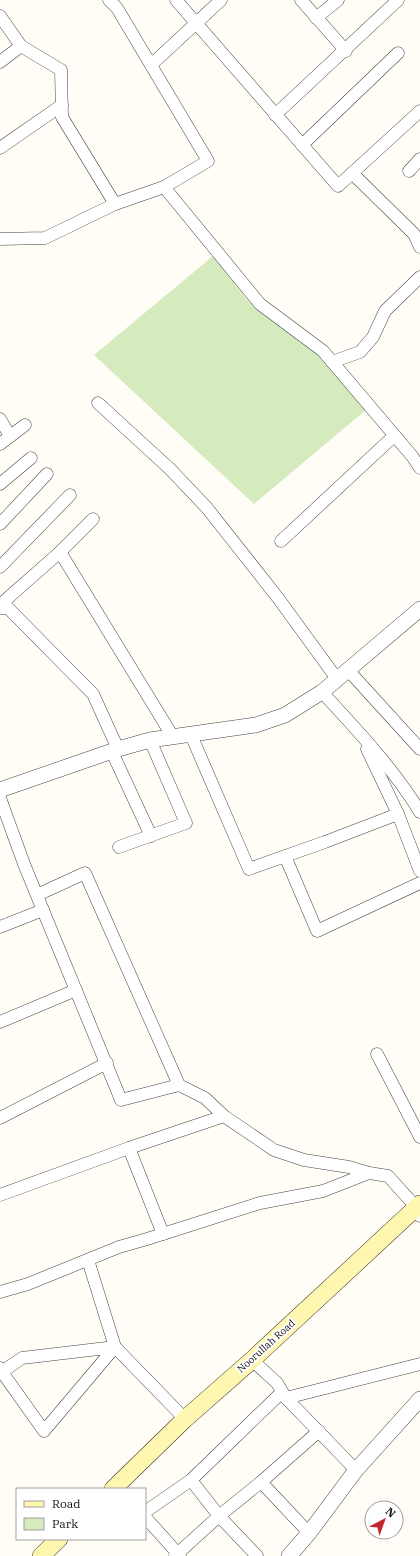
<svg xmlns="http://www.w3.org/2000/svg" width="420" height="1556" font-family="'IBM Plex Serif',serif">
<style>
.green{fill:#d5ebbd}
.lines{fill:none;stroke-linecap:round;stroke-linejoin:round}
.minor-casing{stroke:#444;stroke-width:13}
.tertiary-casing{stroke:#444;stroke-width:16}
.secondary-casing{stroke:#333;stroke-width:18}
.minor{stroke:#fff;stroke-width:12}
.tertiary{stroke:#fff;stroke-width:15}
.secondary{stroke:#fff6b0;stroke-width:17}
.labels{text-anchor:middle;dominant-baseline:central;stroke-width:4;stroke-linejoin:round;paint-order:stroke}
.street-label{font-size:10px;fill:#111;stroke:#fff}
</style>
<rect width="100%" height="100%" fill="#fffdf5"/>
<path class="green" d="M213,256L248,301L312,346L367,409L254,504L94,355Z"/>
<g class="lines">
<defs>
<g id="minor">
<path d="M176,0L338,186L420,111"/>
<path d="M301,0L346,51"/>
<path d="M0,16L21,46L61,70L62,117L115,204"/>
<path d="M316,18L338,0"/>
<path d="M0,62L21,46"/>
<path d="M151,65L221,0"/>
<path d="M275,115L398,0"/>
<path d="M302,145L398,53"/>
<path d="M0,148L62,105"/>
<path d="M409,171L420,159"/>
<path d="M352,173L414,234L420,247"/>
<path d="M164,187L260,304L323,351L412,456L420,468"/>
<path d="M0,239L45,238L115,204L164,187L208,161L117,8L109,0"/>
<path d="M332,362L360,352L373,337L385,311L420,277"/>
<path d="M98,403L170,469L207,508L278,598L337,679"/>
<path d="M0,419L10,436"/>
<path d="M0,444L25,425"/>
<path d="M0,484L31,458"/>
<path d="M0,524L47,474"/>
<path d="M281,541L394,436"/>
<path d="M60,552L173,737"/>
<path d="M0,567L70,495"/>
<path d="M0,605L60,552L93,519"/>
<path d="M0,608H8L93,694L118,749"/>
<path d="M348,670L420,749"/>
<path d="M322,692C357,730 393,768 420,812"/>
<path d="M191,735L249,869L325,842L398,814"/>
<path d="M367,749L398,814L420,871"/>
<path d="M112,752L151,836"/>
<path d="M0,798L24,864L121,1100L179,1085"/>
<path d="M119,847L186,823L150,740"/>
<path d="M285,856L317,931L420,883"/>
<path d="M37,895L85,873L179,1085L205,1098L224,1116L274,1150L304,1160L349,1167L369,1173L388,1176L416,1207L420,1216"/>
<path d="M0,927L43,910"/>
<path d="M0,1022L76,990"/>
<path d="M377,1054L420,1137"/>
<path d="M0,1118L107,1063"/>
<path d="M129,1148L163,1234"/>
<path d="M0,1195L129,1148L224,1116"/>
<path d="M88,1260L115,1347L185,1419"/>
<path d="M0,1292L28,1284L119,1247L147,1239L260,1203L323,1191L369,1173"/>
<path d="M252,1360L277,1383L286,1398L356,1470"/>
<path d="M0,1368L2,1372L44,1431L115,1347L22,1358L2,1372L0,1373"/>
<path d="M286,1398L420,1364"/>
<path d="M191,1480L219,1516L257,1556"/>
<path d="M261,1482L309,1533"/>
<path d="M145,1512L191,1480L282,1392"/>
<path d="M145,1517L180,1556"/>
<path d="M175,1556L219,1516L261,1482L319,1431"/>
</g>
<g id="tertiary">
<path d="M0,790L118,749L150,740L256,725L285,715L322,692L420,609"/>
<path d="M289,1556L309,1533L356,1470L420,1399"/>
</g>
<g id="secondary">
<path d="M113,1489L185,1419L252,1360L420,1204"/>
<path d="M41,1556L59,1539"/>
</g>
</defs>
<use href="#minor" class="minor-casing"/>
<use href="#tertiary" class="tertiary-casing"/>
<use href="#secondary" class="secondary-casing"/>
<use href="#minor" class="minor"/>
<use href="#tertiary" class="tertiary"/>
<use href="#secondary" class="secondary"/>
</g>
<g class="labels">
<g class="street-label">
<text transform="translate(266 1346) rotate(-42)">Noorullah Road</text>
</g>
</g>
<rect x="16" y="1488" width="130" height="52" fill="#ffffff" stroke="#a0a0a0"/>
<rect x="24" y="1501" width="20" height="6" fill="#fff6b0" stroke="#a0a0a0"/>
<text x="52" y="1508" font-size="12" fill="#111111">Road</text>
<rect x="24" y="1518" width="20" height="12" fill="#d5ebbd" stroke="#a0a0a0"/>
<text x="52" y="1528" font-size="12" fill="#111111">Park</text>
<g transform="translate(384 1520) rotate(41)"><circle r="19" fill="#ffffff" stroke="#a0a0a0"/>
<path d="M0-3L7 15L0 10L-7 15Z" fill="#c4262e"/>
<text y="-6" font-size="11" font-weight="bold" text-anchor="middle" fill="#111111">N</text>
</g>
</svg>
